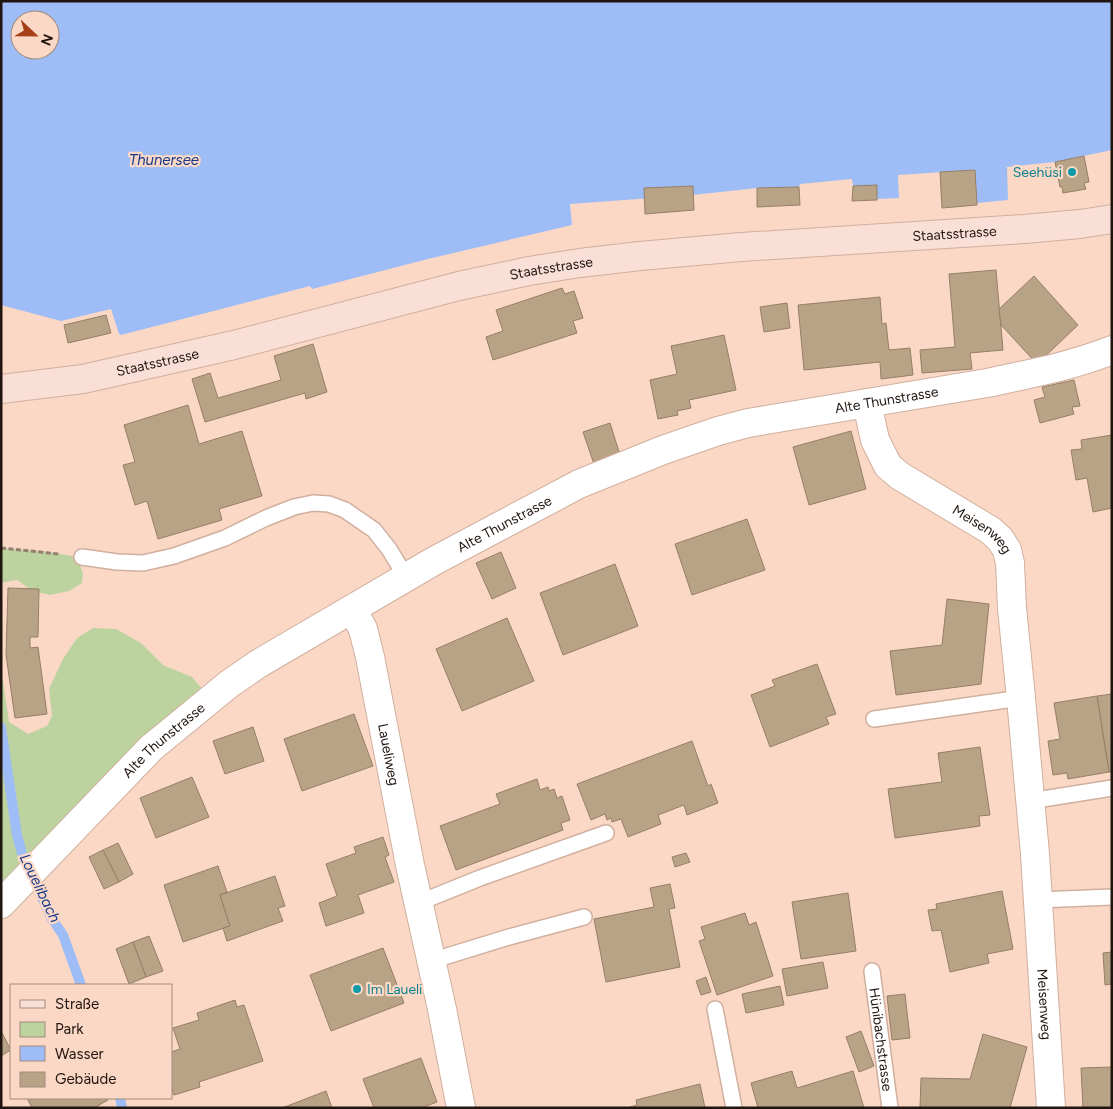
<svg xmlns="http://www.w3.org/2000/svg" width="1113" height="1109" font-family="Figtree,sans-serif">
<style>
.green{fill:#bdd39f}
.water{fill:#9ebdf7;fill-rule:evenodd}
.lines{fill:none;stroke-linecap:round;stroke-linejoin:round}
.stream{stroke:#9ebdf7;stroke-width:10}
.building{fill:#b9a387;stroke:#957f65}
.lane-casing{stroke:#d1af9e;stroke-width:18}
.street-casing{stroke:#d1af9e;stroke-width:30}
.secondary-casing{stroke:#d1af9e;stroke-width:30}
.path{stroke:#967e71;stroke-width:3;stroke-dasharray:5 2.5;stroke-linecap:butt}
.lane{stroke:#fff;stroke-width:15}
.street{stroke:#fff;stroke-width:28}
.secondary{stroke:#f9dfd6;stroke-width:28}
.culture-dot{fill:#0f9aa8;stroke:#fbd8c6;stroke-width:2}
.labels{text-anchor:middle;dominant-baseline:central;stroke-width:4.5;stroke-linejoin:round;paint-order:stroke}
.culture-label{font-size:14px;fill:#0d838f;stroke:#fbd8c6;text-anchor:end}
.street-label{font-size:14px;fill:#21150f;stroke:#fbd8c6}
.water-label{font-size:15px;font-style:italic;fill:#13398a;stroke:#fbd8c6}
</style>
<rect width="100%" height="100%" fill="#fbd8c6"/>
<g class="green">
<path d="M1,548L50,552L77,557L83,573L82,583L69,591L50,595L33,591L17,580L1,583Z"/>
<path d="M93,628L116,629L141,643L163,665L192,677L210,698L1,904V668L9,722L28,734L47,726L52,716L49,689L63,659L77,638Z"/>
</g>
<path class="water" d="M1,1H1112V150L1055,162L1007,167L1008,200L977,203L974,170L898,175L899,198L877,199V186H853L852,179L800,184L799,187L757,188L693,195L570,204L572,225L428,259L312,289L310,286L121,335L119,334L111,309L61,321L1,305ZM20,20H50V50H20Z"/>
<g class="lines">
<g class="stream">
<path d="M1,727L17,835L23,857L52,919L63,935L81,985"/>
<path d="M120,1098L122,1108"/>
</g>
</g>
<g class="building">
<path d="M1084,156L1089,182L1084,183L1086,189L1063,193L1062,187H1060L1055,162Z"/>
<path d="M975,170L977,205L942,208L940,172Z"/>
<path d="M877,185V200L852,201L853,186Z"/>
<path d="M693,186L694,210L645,214L644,188Z"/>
<path d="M799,187L800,205L757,207V188Z"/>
<path d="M996,270L1003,350L970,353L972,369L922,373L920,350L955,347L949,274Z"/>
<path d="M1034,276L1078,325L1037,364L1001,325L999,309Z"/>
<path d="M562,288L565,294L574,291L583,318L573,321L577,333L493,360L486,337L503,331L496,310Z"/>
<path d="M880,297L882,324L886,323L889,350L910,348L913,375L881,379L880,362L804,370L798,305Z"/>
<path d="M787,303L790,328L764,332L760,307Z"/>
<path d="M106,315L111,333L68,343L64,325Z"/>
<path d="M724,335L736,390L689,400L691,408L677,411L678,415L658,419L650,380L677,374L671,346Z"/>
<path d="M313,344L327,392L306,399L305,393L205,422L192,379L210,373L218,398L281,380L274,356Z"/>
<path d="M1074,380L1080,406L1072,407L1074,414L1040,423L1034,400L1045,397L1042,387Z"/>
<path d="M188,405L199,444L242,431L262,496L219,509L222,520L158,539L147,501L135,505L123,465L135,462L124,425Z"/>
<path d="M610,423L620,455L594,464L583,432Z"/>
<path d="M851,431L866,489L809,505L793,447Z"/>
<path d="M1112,435V508L1093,512L1087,478L1076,480L1071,450L1082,449L1081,440Z"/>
<path d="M747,519L765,570L692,595L675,544Z"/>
<path d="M501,552L516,588L492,599L476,563Z"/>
<path d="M615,564L638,626L563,655L540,593Z"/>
<path d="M8,588L39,589L38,637H30V648L38,647L47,714L15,718L6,655Z"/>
<path d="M947,599L989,604L981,684L896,695L890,651L942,645Z"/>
<path d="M507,618L534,681L462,711L436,649Z"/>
<path d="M817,664L836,714L826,717L829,724L770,747L751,695L775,686L772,680Z"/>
<path d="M1112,694V772H1109L1097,696Z"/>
<path d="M1097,696L1109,772L1068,779L1067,773L1053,775L1048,741L1060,739L1054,703Z"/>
<path d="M354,714L373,766L302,791L284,739Z"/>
<path d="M253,727L264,761L225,774L213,741Z"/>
<path d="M692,741L708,786L711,784L718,803L687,815L684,805L658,815L661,824L628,837L621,819L612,822L611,818L607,820L605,814L591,820L577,784Z"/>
<path d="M980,747L990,815L979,816L980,826L895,838L888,789L942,782L938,753Z"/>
<path d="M192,777L209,817L156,838L140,798Z"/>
<path d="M537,779L540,790L548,787L549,791L554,789L557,798L562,796L570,820L561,823L563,830L456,870L440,826L500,804L496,794Z"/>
<path d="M383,837L389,855L385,857L394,882L358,895L364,913L326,926L319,903L337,896L326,864L356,853L354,847Z"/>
<path d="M118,843L133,874L119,882L103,850Z"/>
<path d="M103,850L119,882L104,889L89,857Z"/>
<path d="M686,853L690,862L675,867L672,857Z"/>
<path d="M218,866L227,892L220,895L230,926L183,942L164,885Z"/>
<path d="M275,876L285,906L278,908L283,921L227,941L223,928L230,926L220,895Z"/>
<path d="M670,884L675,908L669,909L680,967L606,982L594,919L654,907L650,888Z"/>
<path d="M1002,891L1013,949L987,954L989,963L950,972L941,930L932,931L928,910L937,909L936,904Z"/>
<path d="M848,893L856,951L801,959L792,902Z"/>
<path d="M745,913L749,925L756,922L773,976L717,995L699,941L705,939L701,927Z"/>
<path d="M149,936L163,971L146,977L133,942Z"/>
<path d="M133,942L146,977L129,984L116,949Z"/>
<path d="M383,948L404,1003L331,1031L310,975Z"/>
<path d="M1112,952V984L1105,985L1103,953Z"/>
<path d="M823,962L828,988L787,996L782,969Z"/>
<path d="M706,977L711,992L701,995L696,981Z"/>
<path d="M780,986L784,1005L746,1013L742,994Z"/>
<path d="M905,994L910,1038L892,1040L887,996Z"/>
<path d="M235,1000L237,1007L244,1005L263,1061L199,1082L200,1087L174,1095L171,1087V1052L180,1049L173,1028L199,1020L197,1013Z"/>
<path d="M1,1031L11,1050L1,1056Z"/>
<path d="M861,1031L874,1066L859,1072L846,1037Z"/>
<path d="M983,1034L1027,1047L1010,1108H920L921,1078L970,1079Z"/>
<path d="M421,1058L437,1102L421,1108H374L363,1079Z"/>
<path d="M1112,1067V1108H1083L1081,1068Z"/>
<path d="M792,1071L797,1088L853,1071L864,1108H758L751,1083Z"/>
<path d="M700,1084L705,1108H627L637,1105L636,1100Z"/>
<path d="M326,1091L332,1108H282Z"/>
<path d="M27,1098H107L108,1100L94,1108H32Z"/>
</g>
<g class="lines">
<defs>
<g id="lane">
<path d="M82,557L117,562L143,563L174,556L225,538L266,518L294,507L313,503L329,504L345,510L374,530L389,549L406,577"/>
<path d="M874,719L1021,698"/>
<path d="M1030,801L1112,788"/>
<path d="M1038,900L1112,897"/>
<path d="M418,903L480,878L606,833"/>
<path d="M431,961L509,937L584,917"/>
<path id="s1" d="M872,971L890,1108"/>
<path d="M715,1009L734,1108"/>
</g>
<g id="street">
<path id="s2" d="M867,403L875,440L888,466L900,476L990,530L1000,539L1007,550L1010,563L1012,608L1021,698L1035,854L1051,1108"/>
<path id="s3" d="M352,609L363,629L370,657L410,865L442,1009L461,1108"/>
<path id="s4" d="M1,904L151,748L229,684L258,664L434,561L579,484L663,450L718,431L748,423L987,383C1029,374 1072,366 1112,350"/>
</g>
<g id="secondary">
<path id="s5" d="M1,389L83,379L234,345L459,286L529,271L580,263L640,256L741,247L1024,229L1080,224L1112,219"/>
</g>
</defs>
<use href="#lane" class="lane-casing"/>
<use href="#street" class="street-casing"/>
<use href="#secondary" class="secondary-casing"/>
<path class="path" d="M1,548L59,554"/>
<use href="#lane" class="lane"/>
<use href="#street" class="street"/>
<use href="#secondary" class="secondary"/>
</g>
<g class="culture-dot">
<circle cx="1072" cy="172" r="5"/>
<circle cx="357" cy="989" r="5"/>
</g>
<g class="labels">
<g class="culture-label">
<text x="1062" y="172">Seehüsi</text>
<text x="367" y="989" text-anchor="start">Im Laueli</text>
</g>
<g class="street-label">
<text stroke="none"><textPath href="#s5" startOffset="969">Staatsstrasse</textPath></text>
<text stroke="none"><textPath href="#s5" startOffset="564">Staatsstrasse</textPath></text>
<text stroke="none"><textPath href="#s5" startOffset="159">Staatsstrasse</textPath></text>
<text stroke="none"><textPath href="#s4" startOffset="1041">Alte Thunstrasse</textPath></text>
<text stroke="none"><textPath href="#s4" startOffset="636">Alte Thunstrasse</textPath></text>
<text stroke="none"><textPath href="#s2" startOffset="181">Meisenweg</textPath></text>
<text stroke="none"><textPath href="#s4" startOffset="231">Alte Thunstrasse</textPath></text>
<text stroke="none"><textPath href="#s3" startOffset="151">Laueliweg</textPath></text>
<text stroke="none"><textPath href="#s2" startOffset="670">Meisenweg</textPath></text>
<text stroke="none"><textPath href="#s1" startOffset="69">Hünibachstrasse</textPath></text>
</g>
<g class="water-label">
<text x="164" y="160">Thunersee</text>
<text transform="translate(40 888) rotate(64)">Louelibach</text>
</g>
</g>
<rect width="1113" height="1109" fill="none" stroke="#21150f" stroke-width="5"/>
<rect x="10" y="984" width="162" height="115" fill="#fbd8c6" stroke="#a48a7d"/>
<rect x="20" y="1000" width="25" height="8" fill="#f9dfd6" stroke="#a48a7d"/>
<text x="55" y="1009" font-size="15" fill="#21150f">Straße</text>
<rect x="20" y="1022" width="25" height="15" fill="#bdd39f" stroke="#a48a7d"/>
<text x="55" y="1034" font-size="15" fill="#21150f">Park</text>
<rect x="20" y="1046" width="25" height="15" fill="#9ebdf7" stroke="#a48a7d"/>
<text x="55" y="1059" font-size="15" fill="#21150f">Wasser</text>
<rect x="20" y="1072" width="25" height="15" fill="#b9a387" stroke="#a48a7d"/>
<text x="55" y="1084" font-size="15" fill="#21150f">Gebäude</text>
<g transform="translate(35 35) rotate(112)"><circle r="24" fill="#fbd8c6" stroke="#a48a7d"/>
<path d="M0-4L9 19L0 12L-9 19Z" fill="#a64018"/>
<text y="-8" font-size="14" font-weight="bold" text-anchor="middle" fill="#21150f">N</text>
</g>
</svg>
